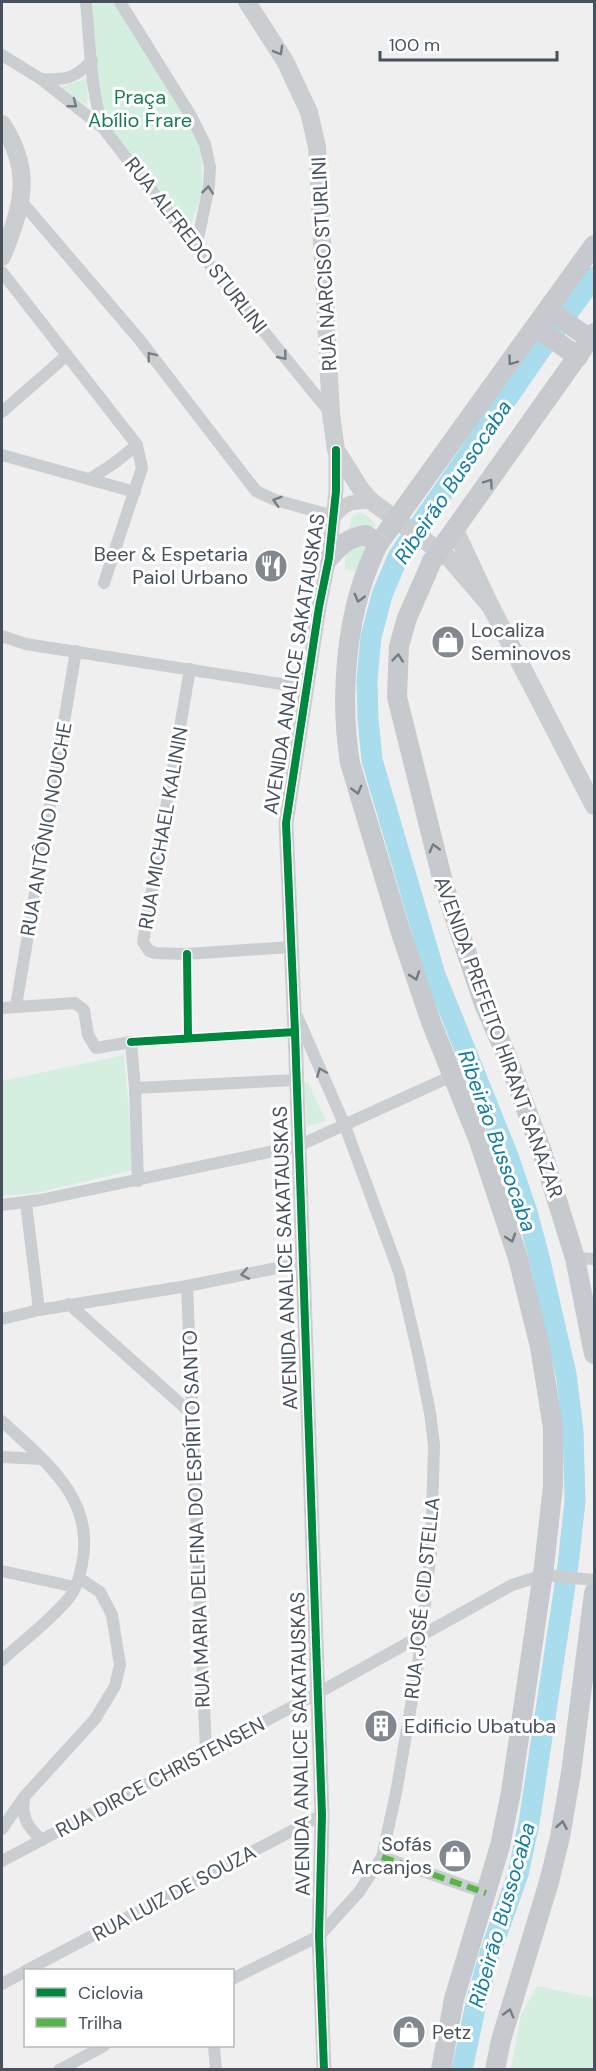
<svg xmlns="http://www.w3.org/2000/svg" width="596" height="2071" font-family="'DM Sans',sans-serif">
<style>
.green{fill:#d4eedf}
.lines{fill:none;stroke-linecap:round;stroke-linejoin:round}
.river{stroke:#a9dcec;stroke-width:21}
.minor{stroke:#cbced0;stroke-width:12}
.tertiary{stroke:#cbced0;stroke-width:15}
.secondary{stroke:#cbced1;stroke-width:18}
.primary{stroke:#c6cace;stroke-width:20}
.quiet{stroke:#57b448;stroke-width:6;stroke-dasharray:12 6;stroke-linecap:butt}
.cycleway-casing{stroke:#fff;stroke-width:11}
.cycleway{stroke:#00873e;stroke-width:8}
.oneway{stroke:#757d85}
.oneway2{stroke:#737b84}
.labels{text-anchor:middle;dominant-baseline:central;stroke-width:6;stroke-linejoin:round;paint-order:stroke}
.park-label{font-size:20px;fill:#187d4d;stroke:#fff}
.street-label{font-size:20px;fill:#47515c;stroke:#fff}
.poi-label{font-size:20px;fill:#47515c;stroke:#fff;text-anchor:start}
.water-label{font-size:21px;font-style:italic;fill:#0e7da0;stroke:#fff}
</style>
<rect width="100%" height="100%" fill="#f0efef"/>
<g class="green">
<path d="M94,2H114L172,92L202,148V192L189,231L107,125L92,49Z"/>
<path d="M88,78L87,106L61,87Z"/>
<path d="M360,512L369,517L375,525L360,573L345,569L346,546L352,516Z"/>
<path d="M124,1055L134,1170L36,1193L2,1196V1081Z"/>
<path d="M308,1082L326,1121L307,1126L304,1084Z"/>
<path d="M537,1986L594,1998V2069H511L521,2015Z"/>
</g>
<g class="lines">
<path class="river" d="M462,2070L477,1999L489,1956L518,1874L529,1823L568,1565L575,1501L573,1431L566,1374L540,1261L527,1212L508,1156L435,975L372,760L368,719L367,680L371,637L382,595L398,557L539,352L594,277"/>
<g class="minor">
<path d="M86,2C90,40 90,93 104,129L196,248L331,414"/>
<path d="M120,2L191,116L205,144L210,167L209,186L196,248"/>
<path d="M2,55L41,79L103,128"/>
<path d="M41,79C67,80 73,79 92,61"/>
<path d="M21,201L139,339L256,491L275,500L334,516"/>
<path d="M2,272L137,445L142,468L104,583"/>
<path d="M2,412L66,356"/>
<path d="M2,455L135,492"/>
<path d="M90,479L113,464L137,445"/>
<path d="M2,636L26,644L51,648L307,688"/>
<path d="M190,669L143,942L149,951L155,953L187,954L290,947"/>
<path d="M16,1006L76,651"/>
<path d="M2,1008L75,1003L84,1010L88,1035L96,1048L131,1042L135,1088L138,1181"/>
<path d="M135,1088L296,1080"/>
<path d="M26,1203L39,1310"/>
<path d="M2,1205L40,1200L298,1146L454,1075"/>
<path d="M575,1258L594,1259"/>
<path d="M187,1286L206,1753"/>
<path d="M69,1304L193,1415"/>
<path d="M2,1319L39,1310L187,1286L302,1263"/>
<path d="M2,1421C44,1461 96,1498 82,1564C80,1576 77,1588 69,1598C50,1621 24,1640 2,1660"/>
<path d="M2,1457L42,1459"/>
<path d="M2,1571L75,1587"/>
<path d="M24,1799C21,1817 28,1828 42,1840"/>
<path d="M2,1829L24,1797L95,1719L115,1686L120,1665L112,1615L100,1592L79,1578"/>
<path d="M382,1857L486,1893"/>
<path d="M2,1861L318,1693L512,1585L543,1575L594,1580"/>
<path d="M27,1970L322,1815"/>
<path d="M232,1979L319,1936L359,1892L382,1857L396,1793L418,1665L431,1551L434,1445L430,1413L418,1353L399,1272L345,1126L297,1016"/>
<path d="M2,1984L26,1971"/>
<path d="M214,2046L216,2070"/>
<path d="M59,2070L104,2046"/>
</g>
<g class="tertiary">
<path d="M334,516C347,501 352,502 371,501"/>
<path d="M324,2070L319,1936L322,1815L295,1032L286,823L319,607L329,558L336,491V450"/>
</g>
<g class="secondary">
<path d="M247,2L285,61L309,112L317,147L331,414L336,450L362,491L371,501L450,559L491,607"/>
<path d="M2,124C34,173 22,206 2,257"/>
<path d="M455,530L491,607L594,806"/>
</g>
<g class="primary">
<path d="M549,310L590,339"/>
<path d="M536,327L578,357"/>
<path d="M594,333L432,561L407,618L399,646L397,697L444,886L484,1004L505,1052L542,1152L575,1258L594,1354"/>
<path d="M329,558C340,545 348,538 365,535L379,543"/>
<path d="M441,2070L454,1999L500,1846L511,1792L544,1566L553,1486V1428L540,1347L518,1258L479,1141L431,1022L401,933L350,763C339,694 346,606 379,543L594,245"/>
<path d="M495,2070L501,2040L549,1882L560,1837L571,1773L594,1593"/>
</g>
<path class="quiet" d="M382,1857L486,1893"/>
<defs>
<g id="cycleway">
<path d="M187,954L188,1037"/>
<path d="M131,1042L295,1032"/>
<path d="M324,2070L319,1936L322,1815L295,1032L286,823L319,607L329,558L336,491V450"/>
</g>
</defs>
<use href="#cycleway" class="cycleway-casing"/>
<use href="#cycleway" class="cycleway"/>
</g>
<defs><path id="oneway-chevron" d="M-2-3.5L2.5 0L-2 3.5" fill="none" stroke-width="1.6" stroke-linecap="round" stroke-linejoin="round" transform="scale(1.5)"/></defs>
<g class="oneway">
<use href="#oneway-chevron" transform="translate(279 51) rotate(60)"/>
<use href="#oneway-chevron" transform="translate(73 104) rotate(38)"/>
<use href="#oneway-chevron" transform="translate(208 190) rotate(-84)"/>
<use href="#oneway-chevron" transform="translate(151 356) rotate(-128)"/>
<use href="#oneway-chevron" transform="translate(283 356) rotate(51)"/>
<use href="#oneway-chevron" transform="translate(277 501) rotate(-164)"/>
<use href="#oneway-chevron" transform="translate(321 1072) rotate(-113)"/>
<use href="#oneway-chevron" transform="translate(245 1274) rotate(169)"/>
</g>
<g class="oneway2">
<use href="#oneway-chevron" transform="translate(512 361) rotate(126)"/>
<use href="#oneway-chevron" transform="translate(489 483) rotate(-55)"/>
<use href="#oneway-chevron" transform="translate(359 598) rotate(105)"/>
<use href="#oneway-chevron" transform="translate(398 658) rotate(-84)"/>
<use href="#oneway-chevron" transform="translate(357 790) rotate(74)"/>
<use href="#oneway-chevron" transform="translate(434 848) rotate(-105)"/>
<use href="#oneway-chevron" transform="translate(415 976) rotate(71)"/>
<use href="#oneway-chevron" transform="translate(511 1238) rotate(72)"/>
<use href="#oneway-chevron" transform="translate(562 1825) rotate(-80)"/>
<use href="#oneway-chevron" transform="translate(509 2013) rotate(-74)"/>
</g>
<defs>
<symbol id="restaurant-disc" viewBox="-11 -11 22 22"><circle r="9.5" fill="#82888f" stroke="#fff"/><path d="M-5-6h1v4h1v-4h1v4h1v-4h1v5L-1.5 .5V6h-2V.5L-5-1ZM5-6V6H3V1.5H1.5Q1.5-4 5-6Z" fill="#fff"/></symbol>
<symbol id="shop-disc" viewBox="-11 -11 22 22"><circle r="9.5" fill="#82888f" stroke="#fff"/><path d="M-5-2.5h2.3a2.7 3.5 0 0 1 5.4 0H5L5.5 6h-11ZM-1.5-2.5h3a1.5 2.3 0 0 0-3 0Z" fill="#fff"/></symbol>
<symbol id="building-disc" viewBox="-11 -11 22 22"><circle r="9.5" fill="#82888f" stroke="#fff"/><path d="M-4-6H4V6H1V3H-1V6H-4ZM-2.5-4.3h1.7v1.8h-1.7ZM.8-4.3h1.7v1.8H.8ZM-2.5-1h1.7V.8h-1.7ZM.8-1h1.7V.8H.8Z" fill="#fff"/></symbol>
</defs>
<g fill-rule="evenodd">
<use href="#restaurant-disc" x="252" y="547" width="38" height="38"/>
<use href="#shop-disc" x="429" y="623" width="38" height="38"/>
<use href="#building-disc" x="362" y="1707" width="38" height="38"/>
<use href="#shop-disc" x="436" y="1837" width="38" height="38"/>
<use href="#shop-disc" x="390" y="2013" width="38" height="38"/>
</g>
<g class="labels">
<g class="park-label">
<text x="140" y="97">Praça<tspan x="140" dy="23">Abílio Frare</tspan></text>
</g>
<g class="street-label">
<text transform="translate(196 245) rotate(52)">RUA ALFREDO STURLINI</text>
<text transform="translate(324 264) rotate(-93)">RUA NARCISO STURLINI</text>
<text transform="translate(294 664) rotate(-81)">AVENIDA ANALICE SAKATAUSKAS</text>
<text transform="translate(163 828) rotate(-80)">RUA MICHAEL KALININ</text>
<text transform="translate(46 829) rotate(-80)">RUA ANTÔNIO NOUCHE</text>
<text transform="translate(499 1037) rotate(70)">AVENIDA PREFEITO HIRANT SANAZAR</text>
<text transform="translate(285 1258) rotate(-92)">AVENIDA ANALICE SAKATAUSKAS</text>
<text transform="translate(196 1519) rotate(-92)">RUA MARIA DELFINA DO ESPÍRITO SANTO</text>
<text transform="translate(422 1598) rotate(-84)">RUA JOSÉ CID STELLA</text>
<text transform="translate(300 1744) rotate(-91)">AVENIDA ANALICE SAKATAUSKAS</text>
<text transform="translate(160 1777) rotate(-28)">RUA DIRCE CHRISTENSEN</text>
<text transform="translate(174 1893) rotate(-28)">RUA LUIZ DE SOUZA</text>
</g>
<g class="poi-label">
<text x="248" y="554" text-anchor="end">Beer &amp; Espetaria<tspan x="248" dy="23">Paiol Urbano</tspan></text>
<text x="471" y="630">Localiza<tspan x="471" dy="23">Seminovos</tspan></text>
<text x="404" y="1726">Edificio Ubatuba</text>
<text x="432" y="1844" text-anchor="end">Sofás<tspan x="432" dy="23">Arcanjos</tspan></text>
<text x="432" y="2032">Petz</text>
</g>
<g class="water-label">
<text transform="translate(453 482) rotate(-56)">Ribeirão Bussocaba</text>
<text transform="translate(497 1141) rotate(70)">Ribeirão Bussocaba</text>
<text transform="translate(502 1915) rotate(-74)">Ribeirão Bussocaba</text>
</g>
</g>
<rect width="596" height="2071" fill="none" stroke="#47515c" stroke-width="6"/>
<rect x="24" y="1969" width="210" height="78" fill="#ffffff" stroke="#b5b9be" stroke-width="1.5"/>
<rect x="36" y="1988" width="30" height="9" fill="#00873e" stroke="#b5b9be" stroke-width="1.5"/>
<text x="78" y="1999" font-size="18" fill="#47515c">Ciclovia</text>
<rect x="36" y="2018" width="30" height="9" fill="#57b448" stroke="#b5b9be" stroke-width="1.5"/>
<text x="78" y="2029" font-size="18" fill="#47515c">Trilha</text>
<path d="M380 51v9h177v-9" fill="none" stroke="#47515c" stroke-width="3"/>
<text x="389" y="51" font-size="18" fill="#47515c" stroke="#ffffff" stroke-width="4.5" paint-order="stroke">100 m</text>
</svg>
